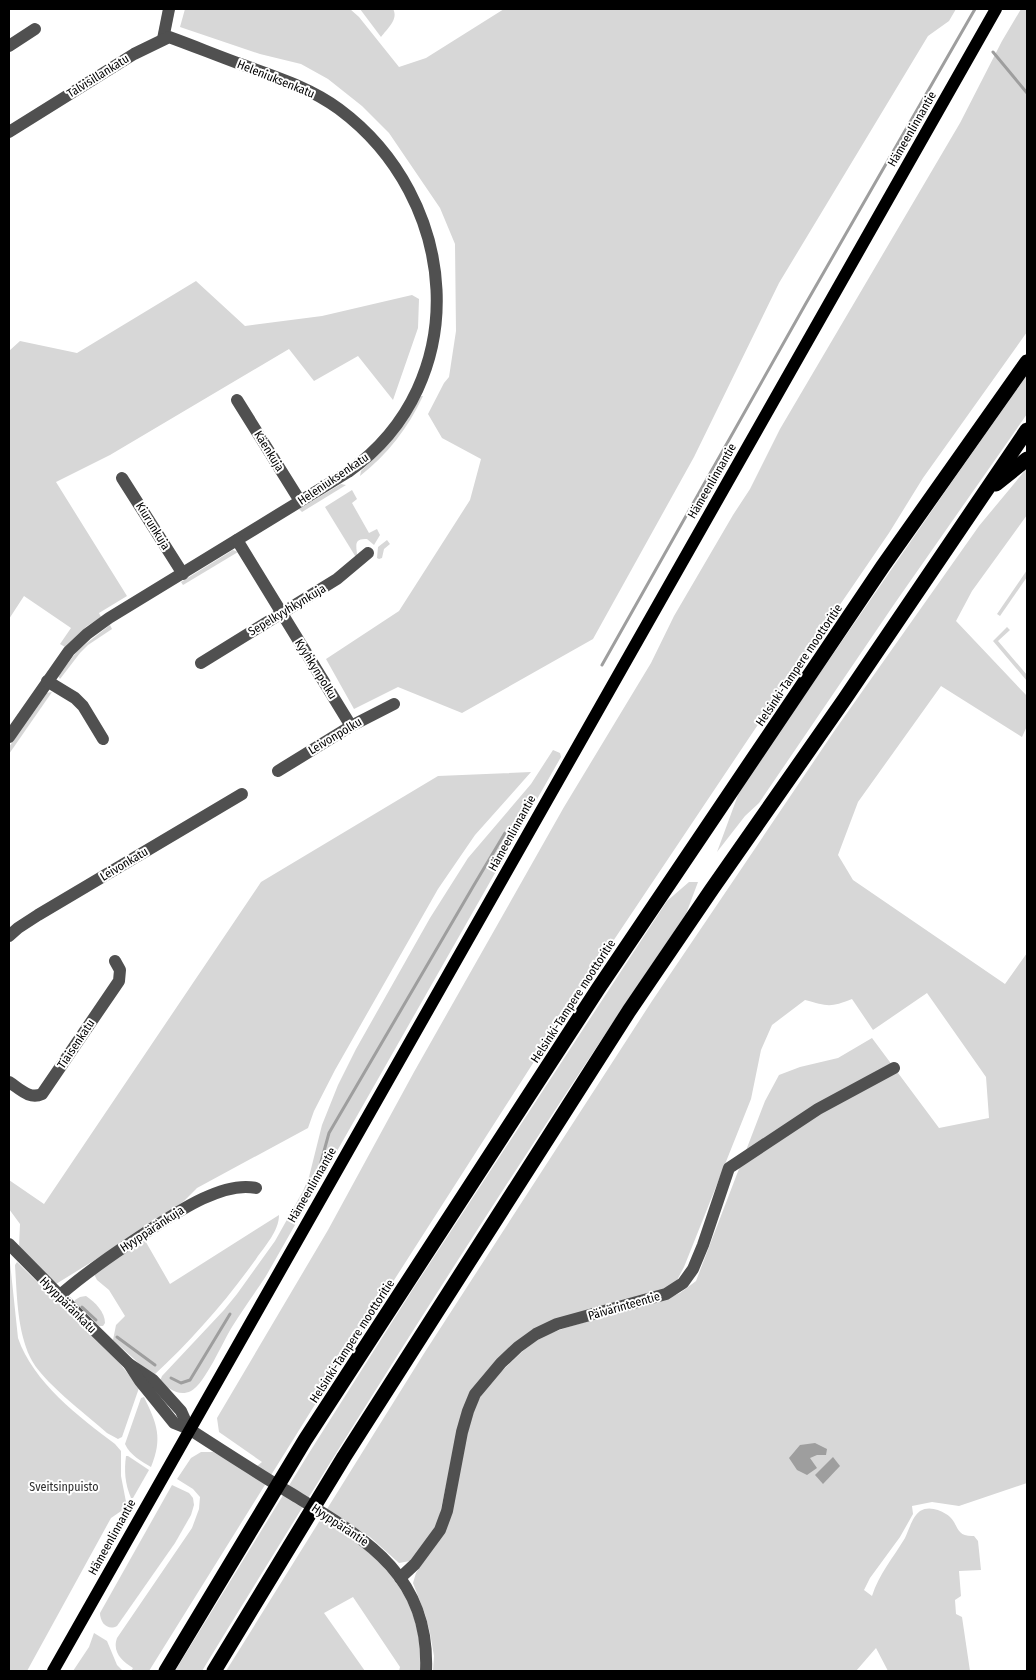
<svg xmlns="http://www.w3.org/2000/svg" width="1036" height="1680" font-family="'Fira Sans Condensed',sans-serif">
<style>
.green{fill:#d7d7d7}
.water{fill:#9e9e9e}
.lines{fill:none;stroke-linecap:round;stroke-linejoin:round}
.stream{stroke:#9e9e9e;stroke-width:3}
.minor{stroke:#505050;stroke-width:12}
.major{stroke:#000;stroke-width:12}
.highway{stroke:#000;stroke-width:15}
.labels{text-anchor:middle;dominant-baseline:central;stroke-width:4;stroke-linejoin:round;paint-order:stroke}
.street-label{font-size:12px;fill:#000;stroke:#fff}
.park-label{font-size:12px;fill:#2e2e2e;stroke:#fff}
</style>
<rect width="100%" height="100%" fill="#fff"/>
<g class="green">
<path d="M185,9H350L359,17L399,67L426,58L504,9H956L949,21L928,36L779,283L694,457L593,639L462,713L398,687L354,709L326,659L399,611L470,500L481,459L442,438L428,414L444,383L449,377L456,331L455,244L440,208L389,133L362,106L328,79L301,64L260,54L180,27Z"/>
<path d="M360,9H393C399,19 387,29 381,37Z"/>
<path d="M1021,9H1027V332L923,478L889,533L755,729L569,1007L339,1366L149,1671H131L133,1668C122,1661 112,1652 117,1638L192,1528L199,1509L200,1497L193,1489L177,1479L191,1458L201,1452H213L223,1457L257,1466L262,1462L219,1432L217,1418L328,1230L414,1072L564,807L651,663L674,616L733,515L750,489L780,429L960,123L1002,41Z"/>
<path d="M196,281L245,326L322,316L412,295L419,299L418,328L393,400L358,356L314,381L289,349L110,455L56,482L127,596L99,613L101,617L87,626L65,647L60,644L71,628L24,596L9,619V351L20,341L77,353Z"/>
<path d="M1027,375V414L895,603L759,803L745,816L717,852L738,795L751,773L951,483Z"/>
<path d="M421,396H423C408,428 388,454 360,476L361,471C386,448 405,425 421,396Z"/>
<path d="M1027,468V515L972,591L956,621L1027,696V726L1022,737L941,686L858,802L838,855L853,880L1005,984L1027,953V1483L959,1506L932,1502L912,1506L913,1514L900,1537L870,1578L864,1590L872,1596C879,1574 893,1558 905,1538C909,1530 912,1517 920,1511C928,1506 938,1509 946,1514C960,1522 953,1537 974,1536L978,1541L981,1570L959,1571L961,1596L955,1600L956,1614L962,1617L970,1671H888L876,1648L856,1671H433L434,1656L430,1633L425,1614L413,1583L416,1573L443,1531L448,1516L464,1435L468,1419L487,1385L524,1350L543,1336L565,1328L671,1297L680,1293L696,1281L765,1101L779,1075L800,1067L838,1058L872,1038L939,1128L989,1118L986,1077L927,993L873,1030L852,999C830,1008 827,1006 805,1000L772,1025L761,1050L751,1099L684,1267L675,1284L665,1289L550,1322C518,1339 482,1372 467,1405C460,1421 457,1439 453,1456C447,1480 442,1504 437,1528L428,1541L410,1561L399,1563L370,1537L333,1514L329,1524C372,1550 412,1586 419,1640C420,1650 420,1661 420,1671H399L400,1667L353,1597L324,1613L365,1671H226L423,1355L652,1001L835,730L979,526Z"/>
<path d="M341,484L346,485L302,512L299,509Z"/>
<path d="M352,490L357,499L352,503L369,533L377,529L380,535L374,545L367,539C351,538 358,549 357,559L325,507Z"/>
<path d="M387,540L390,544L384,549L382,558L379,559L377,558L378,547Z"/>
<path d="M233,550L238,552L183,585L181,582Z"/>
<path d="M1027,570V577L1000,616L997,614Z"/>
<path d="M110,625L112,629L88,645L80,653L60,679L58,676L78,650Z"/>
<path d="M1007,627L1010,630L998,641L1027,675V681L993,641Z"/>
<path d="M52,692L9,754V747L46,693Z"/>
<path d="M553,750L560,753L561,757L557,764L266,1276C255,1293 243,1309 232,1327C223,1341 205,1384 191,1391C179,1397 169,1389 160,1381L162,1376L224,1310L237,1294L275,1241L303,1191L309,1177L322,1125L338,1085L356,1049L430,918L468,858L531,784Z"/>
<path d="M531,772L475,835L438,889L335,1070L314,1111L308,1128L197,1188L184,1201L140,1232L56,1284L19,1247L20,1224L9,1209V1180L44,1204L261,882L438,776Z"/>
<path d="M689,882H698L686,914C517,1162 358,1415 202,1671H175L309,1453L413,1289L667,901Z"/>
<path d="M279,1215C279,1231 265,1246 256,1259C226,1301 192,1340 153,1376L113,1340L116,1325L125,1316L109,1290L97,1280L94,1274L143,1237L170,1284Z"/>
<path d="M9,1253L18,1338C33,1382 79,1417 115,1444L121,1451V1476L127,1507L111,1518L27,1671H9Z"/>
<path d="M17,1262L118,1361L139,1388L122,1437L118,1439L107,1433C86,1414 41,1381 30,1357C17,1329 17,1295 15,1265Z"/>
<path d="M86,1296C95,1302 105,1312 105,1323L103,1326H99L75,1304V1300L80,1297Z"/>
<path d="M144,1397C157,1424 163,1438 151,1467C141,1461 130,1455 125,1444L141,1398Z"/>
<path d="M126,1456H128L149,1470L133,1498H131C125,1484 124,1471 126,1456Z"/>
<path d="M172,1485L189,1493L193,1498L194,1505L191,1515L175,1543L117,1626C108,1631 100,1623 100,1613Z"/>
<path d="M94,1633L107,1641L117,1665L123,1671H73L89,1647Z"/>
</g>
<g class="water">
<path d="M815,1443L827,1449L826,1455H817L810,1458L817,1468L807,1475L797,1470L789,1458L800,1445Z"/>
<path d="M833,1457L840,1466L823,1484L815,1475Z"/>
</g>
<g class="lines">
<g class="stream">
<path d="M993,52L1027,93"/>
<path d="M602,665L805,305L975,9"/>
<path d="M321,1162L329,1133L474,885L505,833"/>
<path d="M82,1307L96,1320"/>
<path d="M117,1337L155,1365"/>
<path d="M171,1378L181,1383L190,1380L230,1314"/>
</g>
<g class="minor">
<path d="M163,39L169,9"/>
<path d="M9,46L35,29"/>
<path d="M9,132L134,54L169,37C194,46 218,56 243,65C276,77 311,88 339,109C459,198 476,381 348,472L109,618L87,634L69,651L9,737"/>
<path d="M237,400L300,501"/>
<path d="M122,478L183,574"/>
<path d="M237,540L351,726"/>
<path d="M201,663L337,579L368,553"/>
<path d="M47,681L75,698L83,706L103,739"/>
<path d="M278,771L351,726L394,704"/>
<path d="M9,936L18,928L38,915L242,794"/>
<path d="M9,1082C19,1088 29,1100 42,1094L119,981L120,970L115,961"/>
<path d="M9,1244L90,1326L129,1364L153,1380L181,1411L189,1429"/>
<path d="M59,1296C85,1273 113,1254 142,1235C170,1217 221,1180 256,1188"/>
<path d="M129,1364L140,1381L174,1423L189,1429C223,1451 257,1473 292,1494C364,1538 430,1574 426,1671"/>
<path d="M400,1578L415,1564L440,1530L447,1511L462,1432L468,1411L475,1394L501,1363L518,1347L536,1334L557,1324L666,1294L683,1283L693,1269L703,1245L729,1168L818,1109L894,1068"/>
</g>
<path class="major" d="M53,1671C367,1117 681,563 996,9"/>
<g class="highway">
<path d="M996,484L1027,459"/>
<path d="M166,1671L305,1440L598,989L883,566L1027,362"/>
<path d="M214,1671L344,1457L629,1011L712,889L844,700L1027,430"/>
</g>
</g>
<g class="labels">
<g class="street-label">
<text transform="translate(98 76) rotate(-32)">Talvisillankatu</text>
<text transform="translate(276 79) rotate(22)">Heleniuksenkatu</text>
<text transform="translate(912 129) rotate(-60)">Hämeenlinnantie</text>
<text transform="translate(269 451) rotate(58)">Käenkuja</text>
<text transform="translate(333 479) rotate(-34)">Heleniuksenkatu</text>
<text transform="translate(712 481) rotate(-60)">Hämeenlinnantie</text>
<text transform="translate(153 526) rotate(58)">Kiurunkuja</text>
<text transform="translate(287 610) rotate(-31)">Sepelkyyhkynkuja</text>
<text transform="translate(799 665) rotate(-56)">Helsinki-Tampere moottoritie</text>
<text transform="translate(316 669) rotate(58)">Kyyhkynpolku</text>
<text transform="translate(335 736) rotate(-31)">Leivonpolku</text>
<text transform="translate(512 833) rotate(-61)">Hämeenlinnantie</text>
<text transform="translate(124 864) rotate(-31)">Leivonkatu</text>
<text transform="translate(573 1001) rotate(-57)">Helsinki-Tampere moottoritie</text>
<text transform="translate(76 1044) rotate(-56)">Tiaisenkatu</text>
<text transform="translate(312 1185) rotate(-60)">Hämeenlinnantie</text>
<text transform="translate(152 1229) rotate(-33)">Hyyppäränkuja</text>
<text transform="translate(68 1305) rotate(45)">Hyyppäränkatu</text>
<text transform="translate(624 1306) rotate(-16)">Päivärinteentie</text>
<text transform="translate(352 1341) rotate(-57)">Helsinki-Tampere moottoritie</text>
<text transform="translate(340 1525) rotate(34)">Hyyppäräntie</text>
<text transform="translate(112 1537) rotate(-61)">Hämeenlinnantie</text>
</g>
<g class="park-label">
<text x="64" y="1487">Sveitsinpuisto</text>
</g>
</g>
<rect width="1036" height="1680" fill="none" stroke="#000000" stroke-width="20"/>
</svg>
